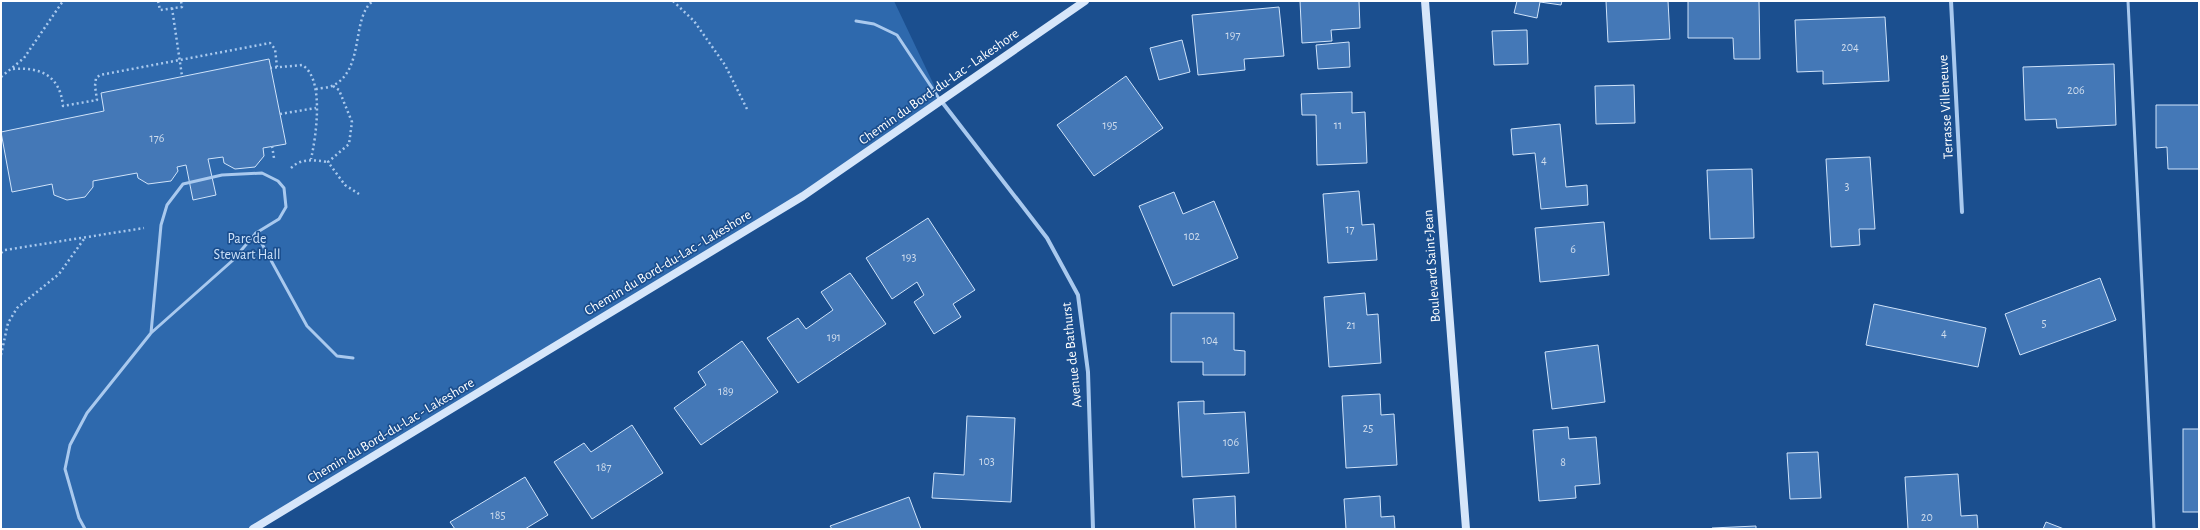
<svg xmlns="http://www.w3.org/2000/svg" width="2200" height="530" font-family="'Alegreya Sans',sans-serif">
<style>
.green{fill:#2e69ad}
.building{fill:#4478b7;stroke:#cfe3fa}
.lines{fill:none;stroke-linecap:round;stroke-linejoin:round}
.path{stroke:#a9c9ee;stroke-width:2.5;stroke-dasharray:2 3;stroke-linecap:butt}
.lane{stroke:#a9c9ee;stroke-width:3}
.street{stroke:#a9c9ee;stroke-width:4}
.secondary{stroke:#d6e6fa;stroke-width:8}
.labels{text-anchor:middle;dominant-baseline:central;stroke-width:3.5;stroke-linejoin:round;paint-order:stroke}
.number-label{font-size:12px;fill:#d0dded}
.street-label{font-size:14px;fill:#fff;stroke:#1b4f8f}
.park-label{font-size:14px;fill:#cfe3fa;stroke:#1b4f8f}
</style>
<rect width="100%" height="100%" fill="#1b4f8f"/>
<path class="green" d="M1,1H894L942,102L803,196L253,529H1Z"/>
<g class="building">
<path d="M1300,1H1359L1360,28L1331,30L1332,41L1302,43Z"/>
<path d="M1517,1H1562L1561,5L1540,2L1537,18L1514,13Z"/>
<path d="M1606,1H1668L1670,39L1608,42Z"/>
<path d="M1688,1H1759L1760,59H1734L1733,38H1688Z"/>
<path d="M1279,7L1284,56L1244,59L1245,70L1198,75L1192,15Z"/>
<path d="M1885,17L1889,81L1823,84V71L1797,72L1795,20Z"/>
<path d="M1527,30L1528,64L1494,65L1492,31Z"/>
<path d="M1182,40L1190,72L1159,80L1150,48Z"/>
<path d="M1349,42L1350,67L1318,69L1316,45Z"/>
<path d="M269,59L286,144L263,148L264,156L255,167L235,169L224,163L223,157L208,159L216,195L193,200L186,165L177,167L178,171L171,181L148,184L138,178L137,173L93,181V187L85,197L67,200L54,195L52,184L12,192L1,132L104,111L101,93Z"/>
<path d="M2114,64L2116,125L2057,128L2056,119L2025,120L2023,67Z"/>
<path d="M1126,76L1163,128L1094,176L1057,125Z"/>
<path d="M1634,85L1635,123L1596,124L1595,86Z"/>
<path d="M1352,92V113L1365,112L1367,163L1317,165L1316,115H1302L1301,94Z"/>
<path d="M2156,105H2199V169H2168L2167,147L2156,148Z"/>
<path d="M1560,124L1566,187L1587,185L1588,205L1541,209L1535,153L1513,155L1511,129Z"/>
<path d="M1870,157L1875,229H1859L1860,245L1831,247L1826,159Z"/>
<path d="M1752,169L1754,238L1710,239L1707,170Z"/>
<path d="M1359,191L1362,225L1374,224L1377,260L1328,263L1323,194Z"/>
<path d="M1174,192L1183,214L1214,201L1238,258L1173,286L1139,206Z"/>
<path d="M928,218L975,290L953,304L961,317L934,334L914,302L924,295L917,282L892,299L866,258Z"/>
<path d="M1604,222L1609,275L1540,282L1535,228Z"/>
<path d="M850,273L886,324L798,383L767,338L798,318L806,329L833,310L821,292Z"/>
<path d="M2100,278L2116,320L2020,355L2005,314Z"/>
<path d="M1365,293L1367,315L1378,314L1381,363L1329,367L1324,297Z"/>
<path d="M1874,304L1986,328L1978,367L1866,345Z"/>
<path d="M1171,313H1234V350L1245,351V375H1203V362H1171Z"/>
<path d="M742,341L778,392L701,445L674,408L706,385L698,372Z"/>
<path d="M1598,345L1605,402L1552,409L1545,352Z"/>
<path d="M1380,394L1381,415L1394,414L1397,465L1346,468L1342,396Z"/>
<path d="M1204,401V414L1245,412L1249,473L1182,477L1178,402Z"/>
<path d="M967,416L1015,418L1011,502L932,498L934,473L964,475Z"/>
<path d="M632,425L663,473L592,519L554,462L584,443L591,452Z"/>
<path d="M1568,427L1569,439L1596,437L1600,484L1575,486L1576,498L1539,501L1533,430Z"/>
<rect x="2183" y="429" width="16" height="83"/>
<path d="M1818,452L1821,498L1790,499L1787,453Z"/>
<path d="M1958,474L1961,516L1977,515L1978,529H1908L1905,477Z"/>
<path d="M525,477L548,515L525,529H455L450,522Z"/>
<path d="M1235,496L1236,529H1195L1193,499Z"/>
<path d="M1380,496L1381,517L1394,516L1395,529H1346L1344,499Z"/>
<path d="M909,497L921,529H832L830,526Z"/>
<path d="M2046,522L2064,529H2043Z"/>
<path d="M1756,526V529H1712V528Z"/>
</g>
<g class="lines">
<g class="path">
<path d="M158,1L160,10L182,7L181,1"/>
<path d="M673,1L694,21L725,65L747,109"/>
<path d="M172,8L182,76"/>
<path d="M270,68L302,65C325,78 316,137 311,159"/>
<path d="M13,69C40,67 60,75 63,106L97,100L95,86L96,78L100,75L270,43L275,49L277,67"/>
<path d="M1,77L24,58L63,1"/>
<path d="M333,86L339,90L352,122L349,144L328,162L345,185L359,194"/>
<path d="M316,89C321,88 329,88 334,85C365,68 351,17 373,1"/>
<path d="M280,114L316,108"/>
<path d="M272,146L274,158"/>
<path d="M291,168C301,158 314,160 328,162"/>
<path d="M1,253L5,250L144,228"/>
<path d="M1,355L8,323L17,308L59,274L84,239"/>
</g>
<g class="lane">
<path d="M2128,1L2154,529"/>
<path d="M856,21L874,24L897,35L940,100"/>
<path d="M256,233L307,326L337,356L353,358"/>
<path d="M85,529L79,518L65,469L70,445L87,413L151,333L232,261L256,233L279,219L286,207L284,188L278,181L262,173L222,175L183,184L167,205L161,225L151,333"/>
</g>
<g class="street">
<path d="M1951,1L1962,212"/>
<path d="M942,102L1047,238L1078,295L1088,372L1093,529"/>
</g>
<g class="secondary">
<path d="M1425,1L1466,529"/>
<path d="M253,529L803,196L1085,1"/>
</g>
</g>
<g class="labels">
<g class="number-label">
<text x="1233" y="35">197</text>
<text x="1850" y="47">204</text>
<text x="2076" y="90">206</text>
<text x="1110" y="125">195</text>
<text x="1338" y="125">11</text>
<text x="157" y="138">176</text>
<text x="1544" y="160">4</text>
<text x="1847" y="186">3</text>
<text x="1350" y="229">17</text>
<text x="1192" y="236">102</text>
<text x="1573" y="249">6</text>
<text x="909" y="257">193</text>
<text x="2044" y="323">5</text>
<text x="1351" y="325">21</text>
<text x="1944" y="333">4</text>
<text x="834" y="337">191</text>
<text x="1210" y="340">104</text>
<text x="726" y="391">189</text>
<text x="1368" y="428">25</text>
<text x="1231" y="442">106</text>
<text x="987" y="461">103</text>
<text x="1563" y="462">8</text>
<text x="604" y="467">187</text>
<text x="498" y="515">185</text>
<text x="1927" y="517">20</text>
</g>
<g class="street-label">
<text transform="translate(939 87) rotate(-35)">Chemin du Bord-du-Lac - Lakeshore</text>
<text transform="translate(1946 107) rotate(-93)">Terrasse Villeneuve</text>
<text transform="translate(668 263) rotate(-31)">Chemin du Bord-du-Lac - Lakeshore</text>
<text transform="translate(1432 266) rotate(-94)">Boulevard Saint-Jean</text>
<text transform="translate(1072 355) rotate(-96)">Avenue de Bathurst</text>
<text transform="translate(391 431) rotate(-31)">Chemin du Bord-du-Lac - Lakeshore</text>
</g>
<g class="park-label">
<text x="247" y="239">Parc de<tspan x="247" dy="16">Stewart Hall</tspan></text>
</g>
</g>
<rect width="2200" height="530" fill="none" stroke="#ffffff" stroke-width="4"/>
</svg>
